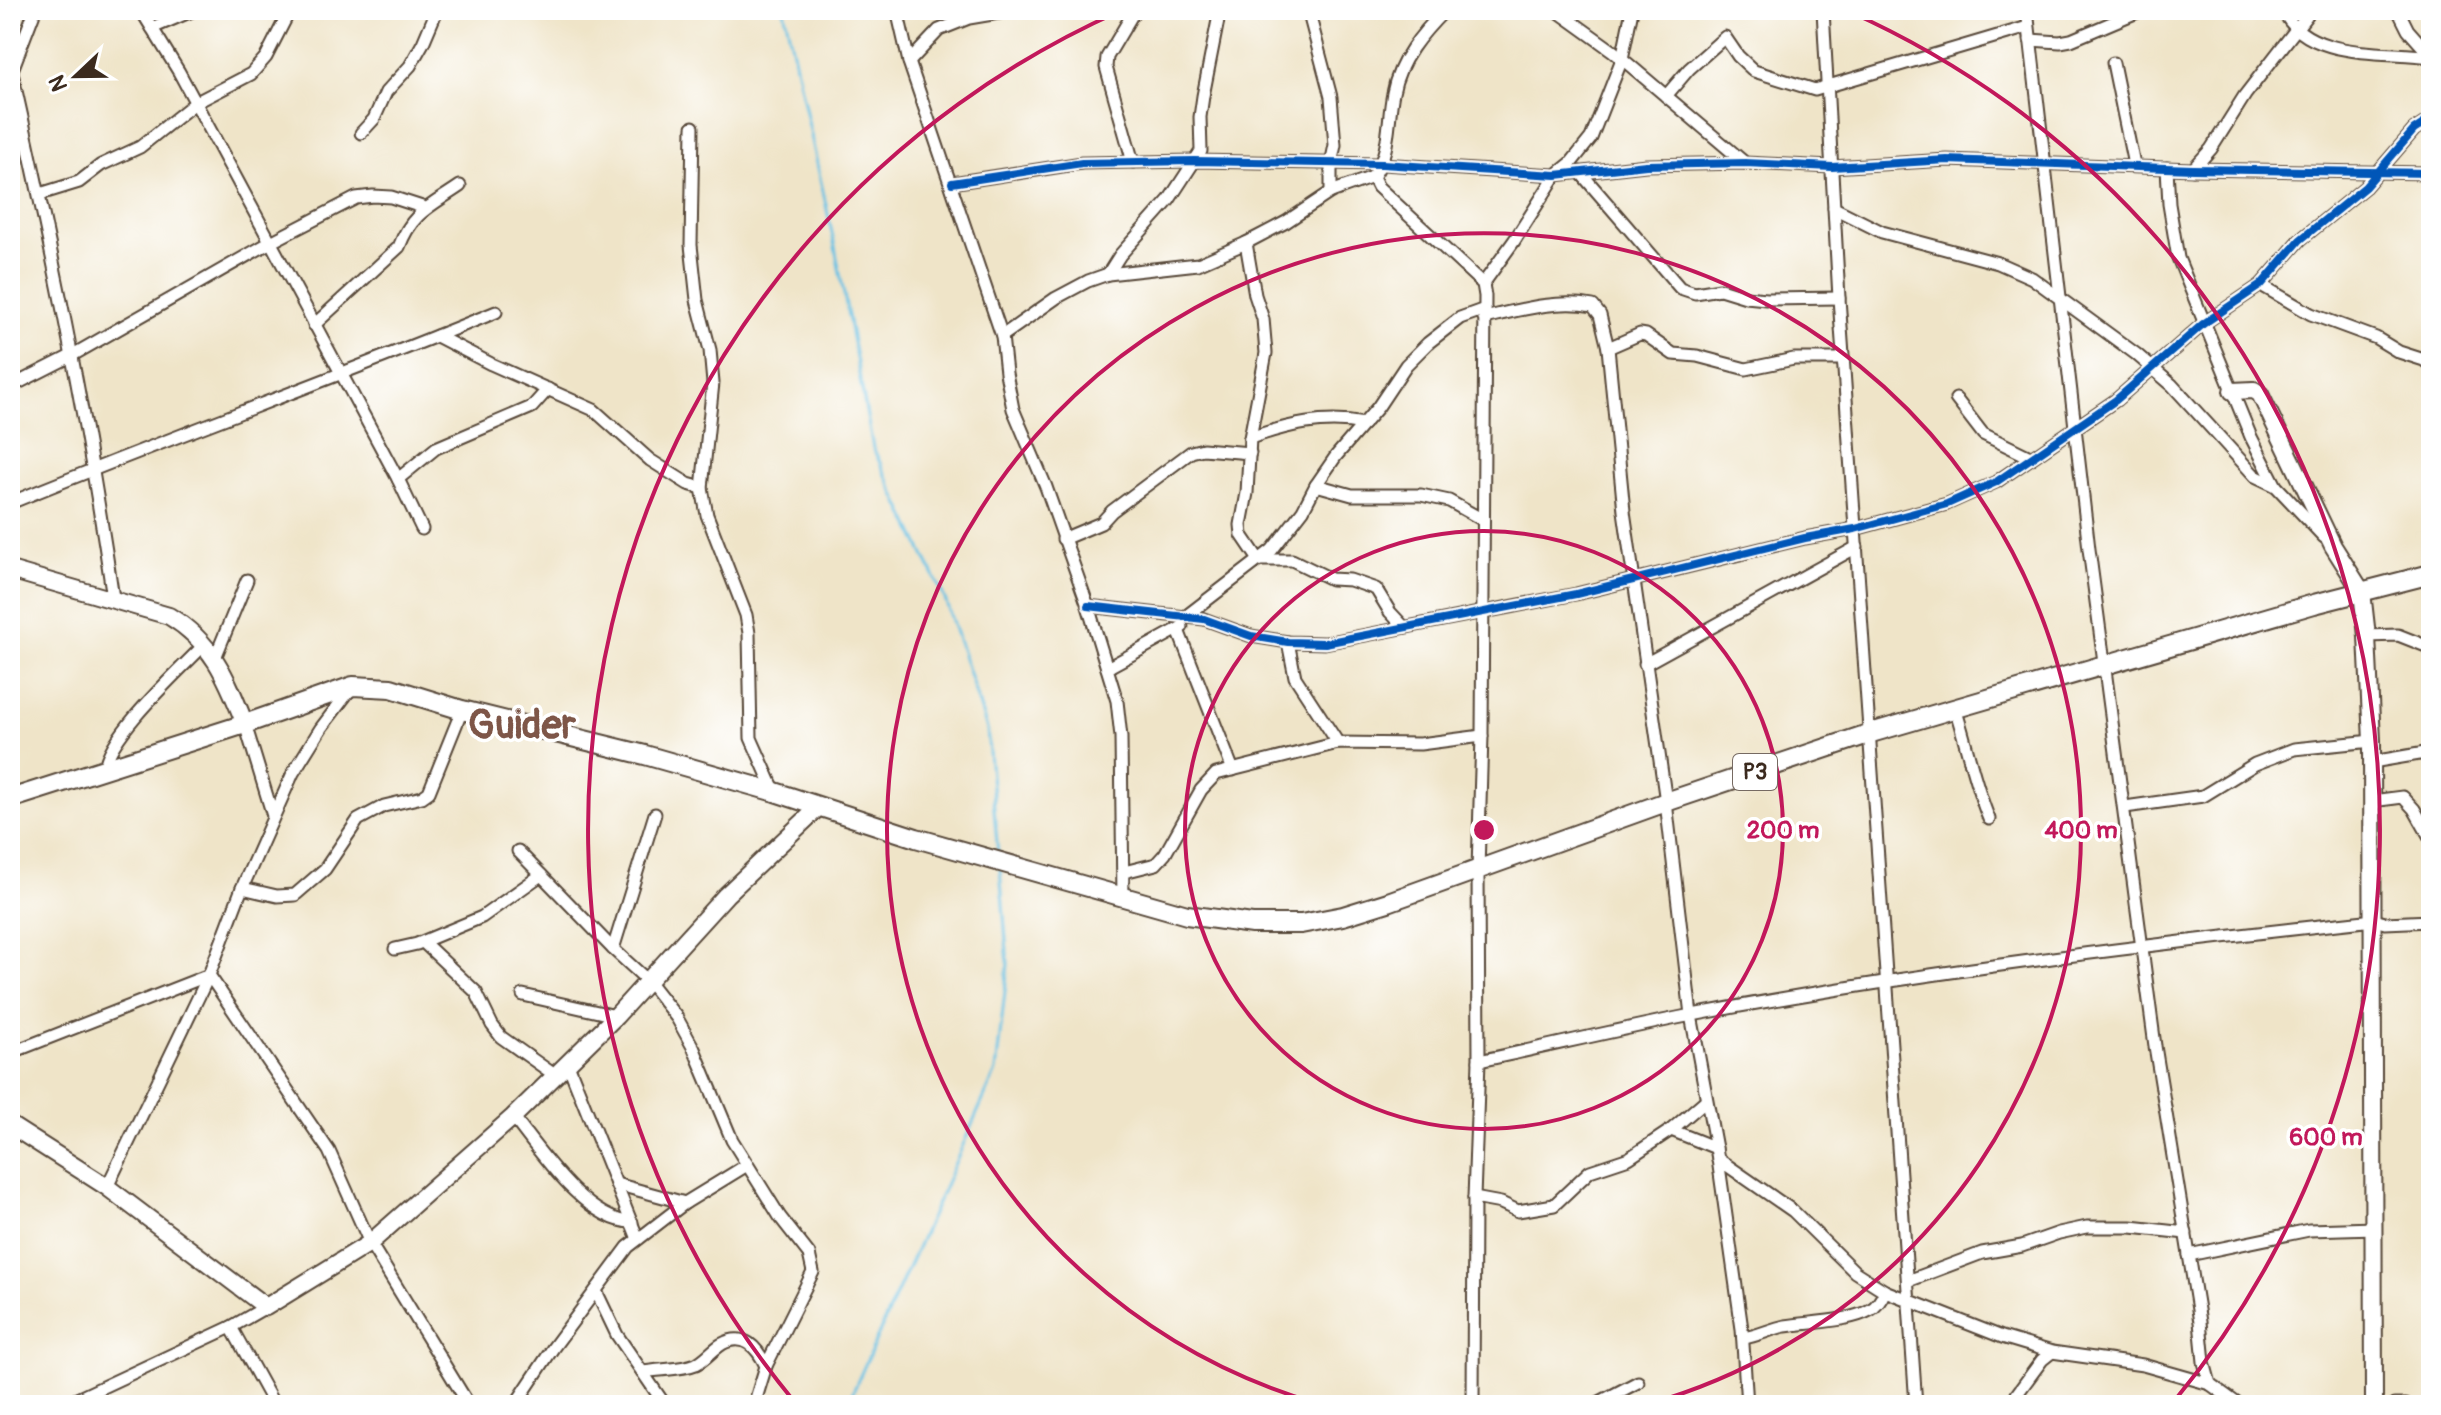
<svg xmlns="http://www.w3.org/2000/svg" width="2441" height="1415" font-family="Pangolin,sans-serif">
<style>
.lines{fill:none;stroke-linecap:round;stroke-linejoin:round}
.stream{stroke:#66c1e4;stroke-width:3}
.street-casing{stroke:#564638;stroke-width:15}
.secondary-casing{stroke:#564638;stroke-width:20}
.primary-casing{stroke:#564638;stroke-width:22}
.street{stroke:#fff;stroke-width:11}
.secondary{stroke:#fff;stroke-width:16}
.primary{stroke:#fff;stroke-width:18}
.cycleway-casing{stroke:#fff;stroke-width:13}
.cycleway{stroke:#0057b8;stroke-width:8}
.ring{fill:none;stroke:#c2185b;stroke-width:4}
.labels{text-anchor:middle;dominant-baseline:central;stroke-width:7;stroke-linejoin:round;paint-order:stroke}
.shield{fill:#fff;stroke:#766a62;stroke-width:2}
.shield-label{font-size:22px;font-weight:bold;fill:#3b2a1e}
.town-label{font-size:40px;font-weight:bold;fill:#7e5648;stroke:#fff}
.centre{fill:#c2185b;stroke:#fff;stroke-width:4}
.ring-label{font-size:24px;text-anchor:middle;font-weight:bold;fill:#c2185b;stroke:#fff;stroke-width:7;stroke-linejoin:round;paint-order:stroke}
</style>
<rect width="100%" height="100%" fill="#fff"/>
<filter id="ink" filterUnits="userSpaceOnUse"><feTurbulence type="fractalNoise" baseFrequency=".0125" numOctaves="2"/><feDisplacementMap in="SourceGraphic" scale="16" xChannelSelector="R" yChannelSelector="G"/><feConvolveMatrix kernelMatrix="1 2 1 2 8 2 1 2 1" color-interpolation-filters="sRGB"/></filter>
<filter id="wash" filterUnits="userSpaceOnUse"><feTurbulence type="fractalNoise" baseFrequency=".006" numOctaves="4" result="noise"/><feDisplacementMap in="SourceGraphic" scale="32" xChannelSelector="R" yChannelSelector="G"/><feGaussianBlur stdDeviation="1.8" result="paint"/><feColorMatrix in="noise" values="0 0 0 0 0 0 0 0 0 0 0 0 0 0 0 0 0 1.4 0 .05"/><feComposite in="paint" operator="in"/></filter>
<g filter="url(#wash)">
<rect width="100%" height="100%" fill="#efe4c8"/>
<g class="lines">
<g class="stream">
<path d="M784,10L835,247L873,448L945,599L987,729L998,854"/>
<path d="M847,1405L996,1071L1008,964L1000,869"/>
</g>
</g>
</g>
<g filter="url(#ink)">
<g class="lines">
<defs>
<g id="street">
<path d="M141,10L179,72L398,479L422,529"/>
<path d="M897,10L909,62L1002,336L1006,373L1013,409L1046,487L1088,606L1117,701L1121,737L1123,898"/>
<path d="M1308,10L1331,97L1335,145L1331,164V192"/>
<path d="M1445,10C1422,33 1399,60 1393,93C1387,123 1391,151 1373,177L1378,187L1483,284L1485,296L1482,736L1478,870L1479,1061L1474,1198L1473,1405"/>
<path d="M1556,10L1613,51L1745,163"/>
<path d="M1823,10L1839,298L1916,1405"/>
<path d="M2027,10L2089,549L2155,1046L2200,1322L2204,1362L2210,1384"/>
<path d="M2283,10C2307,61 2385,50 2431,57"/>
<path d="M2398,10L2408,30L2431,56"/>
<path d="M152,28L194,10"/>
<path d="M2030,40L2060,42L2071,40L2142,10"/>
<path d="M909,62L939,30L969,18L1016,10"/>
<path d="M2113,63L2134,165"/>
<path d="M10,64C50,241 87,418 113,598"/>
<path d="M12,70L35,10"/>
<path d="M1666,96L1689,69L1725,37L1738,56L1754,71L1815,90L2028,27"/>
<path d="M693,127L691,245L697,300L710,350L713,383L702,488L707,515L746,615L749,633L751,738L775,792"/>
<path d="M361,133L374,119L386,92L410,66L423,43L437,10"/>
<path d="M1133,162L1106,67L1107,57L1135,10"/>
<path d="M2167,168L2169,204L2178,258L2251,437L2276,486L2324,537"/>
<path d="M2193,169L2211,149L2245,95L2311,10"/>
<path d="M1580,172L1680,288L1695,293L1720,289L1746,297L1766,299L1839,298"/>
<path d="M952,183L1082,163L1194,161L1382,164L1556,175L1646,165L1745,163L1832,167L1947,160L2193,169L2431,173"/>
<path d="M40,194L79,182L101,165L140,147L195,103L251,74L266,57L290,10"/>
<path d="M1834,208L1882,232L1998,263L2032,278L2136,354L2172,385L2255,476L2276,486"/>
<path d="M1246,243L1255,295L1263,319L1266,353L1250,438L1247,493L1241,525L1242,535L1259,560H1292L1331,579L1350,580L1376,589L1390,612L1404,627"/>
<path d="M1108,274L1120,255L1169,200L1201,151L1200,117L1203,96L1220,10"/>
<path d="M1483,284L1514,241L1556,175L1571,163L1591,138L1622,59L1632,10"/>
<path d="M2261,285L2311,314L2376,338L2399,352L2424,360L2431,366"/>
<path d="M1484,318C1519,310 1557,299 1593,306L1600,315L1608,348L1624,511L1666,802L1691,1015L1718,1159L1742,1329L1747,1405"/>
<path d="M314,325L399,247C412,212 431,206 460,186"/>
<path d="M437,336L491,364L594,410L650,460L688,484L702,488"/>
<path d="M1002,336L1056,298L1088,281L1108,274L1198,264L1246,243L1286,222L1331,192L1373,177"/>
<path d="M1608,348L1640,334L1646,335L1673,354L1697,356L1746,369L1794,359H1844"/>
<path d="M10,387L71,356L269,243L356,198L373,196L391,197L425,208"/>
<path d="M1956,399L1983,434L2030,457"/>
<path d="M1250,438C1288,425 1324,416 1364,424"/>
<path d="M398,479L436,448L532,407L548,389"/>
<path d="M1316,485L1352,495H1421L1449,501L1483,520"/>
<path d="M10,503C171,437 335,378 496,312"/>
<path d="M1063,539L1101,523L1112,511L1191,452L1203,449L1250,453"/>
<path d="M1088,606L1204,619L1251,636L1288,642L1325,643L1576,594L1805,538L1855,529L1947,504L1996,482L2116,400L2203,324L2261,285L2300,240L2365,187L2414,130L2431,119"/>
<path d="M1185,617L1272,550L1303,510L1316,485L1336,456L1378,407L1406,365L1428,343L1460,318L1485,309"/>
<path d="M1178,630L1233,770"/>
<path d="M2367,636L2398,635L2431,648"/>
<path d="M1288,642L1295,677L1338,743"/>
<path d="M215,658L247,580"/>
<path d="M1645,664L1857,547"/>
<path d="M1107,668L1182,627"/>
<path d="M1955,708C1967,745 1974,783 1989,819"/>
<path d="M245,724L273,816"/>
<path d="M2372,762L2431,752"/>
<path d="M105,768C109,734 180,670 205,644"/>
<path d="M2372,801L2403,797L2414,809L2431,839"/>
<path d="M2125,807L2203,796L2255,764L2294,749L2372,741"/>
<path d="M518,851L613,949L648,981L677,1018L694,1049L732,1140L780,1217L809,1254L813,1272L766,1366"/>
<path d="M1124,872L1156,864L1165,854L1201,790L1216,774L1338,743L1420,744L1482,736"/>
<path d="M242,888L277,896L295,895L325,869L358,820L384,806L422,797L429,792L462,710"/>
<path d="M423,942L476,992L492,1025L501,1037L556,1076"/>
<path d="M395,949L417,944L482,917L541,875"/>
<path d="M613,949L655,814"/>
<path d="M523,995L616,1016"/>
<path d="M10,1053L209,975L329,1151L370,1243L469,1405"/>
<path d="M1479,1061C1550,1046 1620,1029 1692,1015C1917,972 2146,945 2374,920L2385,923L2431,921"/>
<path d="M568,1064L638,1239"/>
<path d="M513,1117C539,1150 587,1222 632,1222"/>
<path d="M1671,1130L1716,1148"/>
<path d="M1718,1159L1793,1211L1855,1272L1885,1291L2002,1337L2052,1352L2143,1365L2210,1384L2239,1405"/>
<path d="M616,1184L685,1203"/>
<path d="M107,1187L209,975L242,888L293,773L321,728L350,690"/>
<path d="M1474,1198L1501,1203L1518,1211L1554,1205L1590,1171L1629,1158L1671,1130L1706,1100"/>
<path d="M2189,1255L2309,1230L2375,1228"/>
<path d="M1908,1281L1982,1253L2022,1246L2059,1233L2087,1227H2131L2186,1233"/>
<path d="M596,1291L617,1335L665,1405"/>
<path d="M231,1327L274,1405"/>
<path d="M1743,1338C1758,1336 1770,1329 1785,1326C1809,1322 1849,1322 1870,1310C1878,1306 1882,1298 1885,1291"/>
<path d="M644,1372C660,1369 681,1370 696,1364C706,1359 712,1350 722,1344C744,1332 757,1347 766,1366L754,1405"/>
<path d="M64,1405L231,1327L266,1307"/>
<path d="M515,1405L553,1348L628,1247L685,1203L747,1165"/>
<path d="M1594,1405L1638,1382"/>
<path d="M2021,1405L2017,1394L2042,1360L2052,1352"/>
<path d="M2394,1405H2406"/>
</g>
<g id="secondary">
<path d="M2232,391L2254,390L2260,394L2333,546L2362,592L2367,636L2372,741L2374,1405"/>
<path d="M10,570L169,616C213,642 227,679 245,724"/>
<path d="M10,1125L107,1187L266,1307L370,1243L513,1117L616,1016L726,895L819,807"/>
</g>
<path id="primary" d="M10,799L245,724L353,686L391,688L462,710L645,755L775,792L916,838L1187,915L1252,924H1301L1343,916L1388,902L1666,802L1871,733L2314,604L2431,574"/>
</defs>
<use href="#street" class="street-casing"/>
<use href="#secondary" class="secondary-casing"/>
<use href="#primary" class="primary-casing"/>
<use href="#street" class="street"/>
<use href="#secondary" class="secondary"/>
<use href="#primary" class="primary"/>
<defs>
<g id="cycleway">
<path d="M952,183L1082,163L1194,161L1382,164L1556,175L1646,165L1745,163L1832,167L1947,160L2193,169L2431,173"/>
<path d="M1088,606L1204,619L1251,636L1288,642L1325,643L1576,594L1805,538L1855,529L1947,504L1996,482L2116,400L2203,324L2261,285L2300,240L2365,187L2414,130L2431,119"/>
</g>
</defs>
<use href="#cycleway" class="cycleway-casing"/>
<use href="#cycleway" class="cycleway"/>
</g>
</g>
<g class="ring">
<circle cx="1484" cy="830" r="299"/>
<path d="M1319 1404A597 597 0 1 1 1649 1404"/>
<path d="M793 1400A896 896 0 0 1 1120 11M1848 11A896 896 0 0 1 2175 1400"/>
</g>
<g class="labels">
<rect class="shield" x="1733" y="754" width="44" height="36" rx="6"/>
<g class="shield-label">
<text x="1755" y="772">P3</text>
</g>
<g class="town-label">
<text x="522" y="725">Guider</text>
</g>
</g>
<circle cx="1484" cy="830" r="12" class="centre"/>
<g class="ring-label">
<text x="1783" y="838">200 m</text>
<text x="2081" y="838">400 m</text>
<text x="2326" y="1145">600 m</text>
</g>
<rect width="2441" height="1415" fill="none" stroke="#fff" stroke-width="40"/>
<g transform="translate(76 76) rotate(248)" stroke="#ffffff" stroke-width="6" paint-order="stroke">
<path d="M0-6L14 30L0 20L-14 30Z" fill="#3b2a1e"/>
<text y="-12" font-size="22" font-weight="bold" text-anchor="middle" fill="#3b2a1e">N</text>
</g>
</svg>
